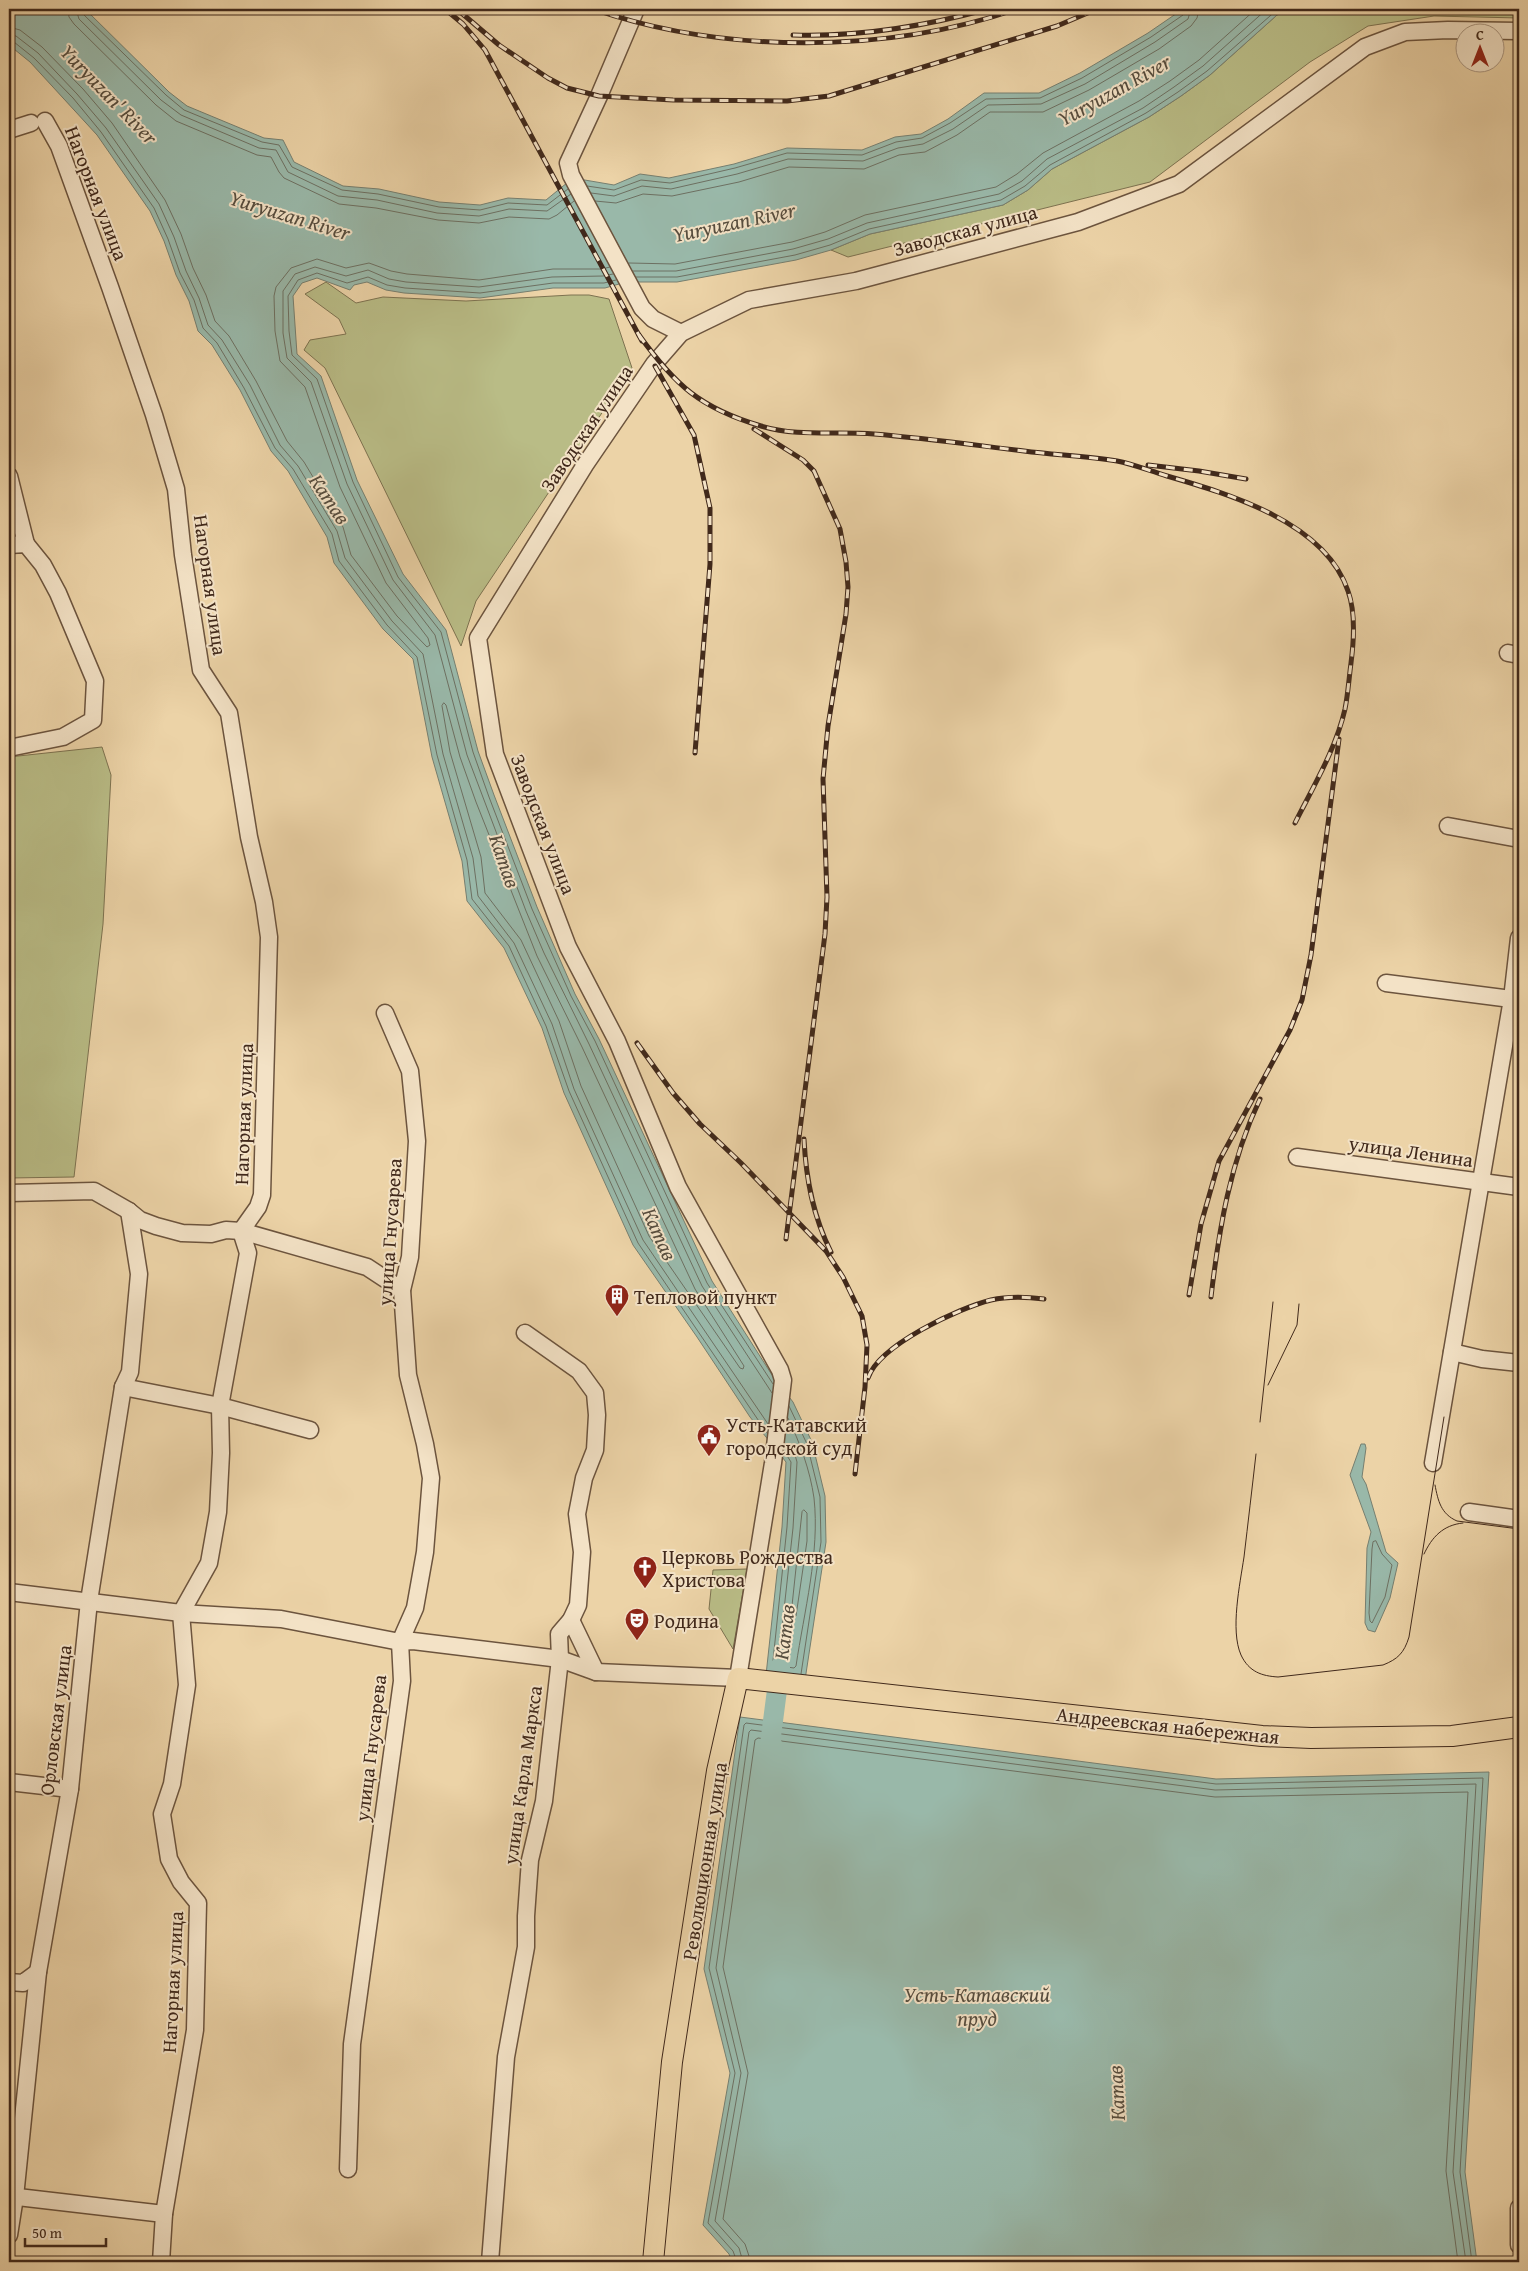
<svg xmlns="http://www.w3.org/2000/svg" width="1528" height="2271" font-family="'Gentium Book Plus',serif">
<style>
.green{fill:#b9bc86;stroke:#7d7250}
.water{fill:#99b8a9;stroke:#767f70}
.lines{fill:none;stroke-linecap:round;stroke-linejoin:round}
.shore{stroke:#6d7062;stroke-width:1}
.river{stroke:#99b8a9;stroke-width:20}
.minor-casing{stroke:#6c543e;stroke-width:19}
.major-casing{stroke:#41291b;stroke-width:22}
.minor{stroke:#f3e2c6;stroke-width:16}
.major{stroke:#ecd3a7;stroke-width:20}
.tram{stroke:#41291b;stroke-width:1}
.rail-casing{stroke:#41291b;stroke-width:5}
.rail{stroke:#f3e2c6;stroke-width:3;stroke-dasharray:9;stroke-linecap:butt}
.labels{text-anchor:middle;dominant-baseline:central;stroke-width:4;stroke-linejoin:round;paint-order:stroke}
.street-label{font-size:20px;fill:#41291b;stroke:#f3e2c6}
.poi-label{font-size:20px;fill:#41291b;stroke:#f3e2c6;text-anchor:start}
.water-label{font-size:21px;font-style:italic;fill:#574d3e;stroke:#f3e2c6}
</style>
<rect width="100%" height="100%" fill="#ecd3a7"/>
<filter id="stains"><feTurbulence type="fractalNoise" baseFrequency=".004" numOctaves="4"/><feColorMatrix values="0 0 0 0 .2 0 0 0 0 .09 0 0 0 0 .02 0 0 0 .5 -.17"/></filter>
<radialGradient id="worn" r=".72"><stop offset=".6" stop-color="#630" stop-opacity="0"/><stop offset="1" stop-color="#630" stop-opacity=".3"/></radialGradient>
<g class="green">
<path d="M1287,9H1519V18L1434,16L1368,26L1310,62L1150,182L848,257L831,250L870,234L1003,205L1028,190L1052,169L1149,117L1181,96L1210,75L1277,15Z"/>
<path d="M326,282L356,303L383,297L466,301L571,295H589L609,299L632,368L476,601L461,646L325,368L304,350L310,340L346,334L339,319L305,294Z"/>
<path d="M102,747L111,775L103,924L74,1177L9,1178V757Z"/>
<path d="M747,1569L733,1649L709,1609L713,1570Z"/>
</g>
<g class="water">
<path d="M9,9H85L169,92L187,106L264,138L283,140L294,162L343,186L379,189L439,202L480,205L508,198L546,200L573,178L614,185L640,174L669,178L734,164L787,148L862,150L895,137L921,134L948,119L984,93H1039L1080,73L1148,33L1183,9H1287L1277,15L1210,75L1181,96L1149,117L1052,169L1028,190L1003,205L870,234L831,250L796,260L677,282H626L605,288H553L480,298L404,293L386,290L367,282L354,285L350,290L317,278L302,283L293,296L297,354L321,376L357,480L403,574L446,630L478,751L494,795L537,907L575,994L599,1039L712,1281L772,1375L793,1402L812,1442L825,1496L826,1542L805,1680L766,1675L782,1527L786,1462L750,1417L697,1337L633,1245L564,1093L542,1028L504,948L467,901L462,861L432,757L413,659L383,629L334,563L327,537L288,471L271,451L240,390L212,345L198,331L189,301L176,275L164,241L150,211L97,135L30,62L9,45Z"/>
<path d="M1361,1444H1365L1366,1448L1362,1477L1366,1484L1386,1552L1398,1563L1390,1598L1375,1632L1368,1630L1365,1623L1367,1548L1371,1532L1350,1475Z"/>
<path d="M740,1717L1216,1779L1489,1772L1465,2172L1477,2262H732L729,2254L703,2225L730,2073L704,1969Z"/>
</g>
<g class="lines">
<g class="shore">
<path d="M68,9L69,17L74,24L156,105L176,121L257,155L271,157L279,172L284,178L339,204L376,208L438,220L479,223L509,217L549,219L557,215L574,201"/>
<path d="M76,9L79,19L161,100L181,115L259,148L276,150L288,172L338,196L377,200L437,213L479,216L509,209L547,211L571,194"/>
<path d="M82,9L83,14L166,95L184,110L262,142L279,145L292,167L342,190L378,194L439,207L480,210L508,203L547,205L568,189"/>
<path d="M9,27L20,30L42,47L83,89L112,123L165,200L181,234L193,268L206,295L215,321L229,336L256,381L287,441L304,462L343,527L351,555L397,616L427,647L430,645L428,638L386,583L340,487L305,387L280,361L275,331L274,296L276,287L291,268L317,259L346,268L369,263L391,271L407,274L479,280L553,269H602L610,267"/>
<path d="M9,35L16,36L38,53L77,94L106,128L159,204L174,237L186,271L199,298L208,325L222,340L250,385L280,445L298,466L337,531L345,558L392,621L423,654L443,754L473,858L478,896L514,943L552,1024L574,1089L643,1240L768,1424"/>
<path d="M9,41L14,42L34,58L73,98L101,132L154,208L168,239L180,273L194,300L203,328L217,343L244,388L275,448L293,469L332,534L339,561L387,625L417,657L437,755L467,860L472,899L509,946L546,1026L569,1091L638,1243L767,1433"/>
<path d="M587,186L614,190L641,180L670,183L735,168L787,153L862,155L896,142L922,138L950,123L986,99L1040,98L1082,78L1151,37L1183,15L1185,9"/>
<path d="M591,193L614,196L642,186L671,189L737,174L788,159L863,161L898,148L923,144L953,129L988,105L1041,104L1085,84L1155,42L1188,19L1191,9"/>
<path d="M595,201L616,203L643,194L672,196L739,182L789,167L864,169L899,155L925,152L957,135L990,112H1043L1089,90L1159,49L1191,26L1197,18L1199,9"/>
<path d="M629,263L675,264L792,242L825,232L865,215L996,187L1017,174L1043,153L1139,101L1170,81L1199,60L1256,9"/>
<path d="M633,271H676L793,249L828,239L867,223L999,194L1022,181L1047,159L1143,108L1174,87L1203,66L1267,9"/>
<path d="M613,274L603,276L552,277L479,287L406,282L389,279L368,270L346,276L315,267L295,274L283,291V333L287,358L311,382L347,484L393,580L435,635L467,755L526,911L544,953L589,1044L702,1286L772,1393"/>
<path d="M636,277H677L795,255L830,245L869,229L1001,200L1025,186L1050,165L1146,113L1178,92L1207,71L1278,9"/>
<path d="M616,280L604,283H553L480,293L405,288L387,285L368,277L347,283L317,273L298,280L288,296L289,331L292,355L317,379L353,482L398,577L441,632L473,752L489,797L532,909L571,996L595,1041L707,1283L773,1384"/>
<path d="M444,703L446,705L460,757L476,802L537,956L582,1047L695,1289L744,1366L743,1369L740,1368L649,1236L581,1086L559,1021L521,940L485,893L481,857L450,752L442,706Z"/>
<path d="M789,1406L807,1444L820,1497L821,1542L801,1674"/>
<path d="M785,1443L795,1455L797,1462L793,1528L778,1664L780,1666L794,1668L796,1666C804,1612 820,1552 814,1498C810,1470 800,1443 788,1418"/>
<path d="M804,1510L807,1513V1541L796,1616L793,1618L791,1615L802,1512Z"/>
<path d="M1376,1541L1382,1554L1392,1565L1385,1597L1372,1623L1370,1621L1369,1613L1372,1549L1373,1542Z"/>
<path d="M772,1670L787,1527L791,1462L784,1451"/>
<path d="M737,2262L733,2251L708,2223L735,2073L709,1968L744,1725L746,1723L1216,1784L1483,1778L1460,2172L1472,2262"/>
<path d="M743,2262L739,2248L715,2221L741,2073L716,1968L749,1732L751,1730L1215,1790L1476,1784L1453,2172L1466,2262"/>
<path d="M751,2262L745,2244L723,2219L748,2073L723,1967L755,1740L758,1738L1215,1797L1468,1792L1446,2171L1458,2262"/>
</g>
<path class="river" d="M773,1746L770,1744L780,1667"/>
<defs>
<g id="minor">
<path d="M636,9L599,96L568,163L571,175L642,308L653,319L681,333"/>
<path d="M45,121L59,146L110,287L154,415L176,489L183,555L201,670L229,713L249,837L264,902L269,937L262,1195L258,1207L241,1231L248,1253L220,1406L221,1453L218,1512L209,1563L181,1613L187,1685L172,1784L162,1814L169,1859L181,1882L198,1903L195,2030L164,2214L161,2262"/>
<path d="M9,130L31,123"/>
<path d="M9,476L26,544"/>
<path d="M9,545L26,544L43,565L58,593L95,681L93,720L63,737L9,748"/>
<path d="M1508,653L1519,655"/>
<path d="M1448,826L1519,839"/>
<path d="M1386,983L1519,1000"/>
<path d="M1297,1157L1519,1187"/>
<path d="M9,1193L94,1191L129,1211L140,1220L156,1226L182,1233L211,1234L226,1230L241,1231L367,1267L402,1290"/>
<path d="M1452,1352L1482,1359L1519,1363"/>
<path d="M123,1387L220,1406L310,1430"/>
<path d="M1433,1463L1512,999L1519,938"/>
<path d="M1469,1512L1519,1519"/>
<path d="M9,1592L181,1613L281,1619L400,1642L413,1641L560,1659L596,1672L738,1678L773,1463L783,1380L780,1370L678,1187L617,1041L568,947L495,754L478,638L585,465L654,364L681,333L749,300L856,281L1078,222L1179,184L1365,47L1405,32L1448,30L1519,31"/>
<path d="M571,1620L596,1672"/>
<path d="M9,1782L70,1789"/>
<path d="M9,1982L23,1983L38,1972"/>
<path d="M348,2169L352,2044L402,1681L400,1642L415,1608L425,1552L431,1478L425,1444L408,1375L402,1290L410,1257L417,1141L410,1071L385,1013"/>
<path d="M9,2196L164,2214"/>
<path d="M1519,2208V2245"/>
<path d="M9,2235L15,2197L38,1972L70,1789L89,1601L123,1387L130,1372L139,1274L129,1211"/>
<path d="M490,2262L506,2057L526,1947V1916L530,1860L544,1801L560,1659L559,1634L571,1620L578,1605L582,1552L577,1514L584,1478L595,1450L597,1415L595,1393L579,1371L525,1333"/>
</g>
<path id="major" d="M653,2262L672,2062L717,1771L738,1678L1262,1736L1311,1738L1452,1736L1519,1727"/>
</defs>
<use href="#minor" class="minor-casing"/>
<use href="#major" class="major-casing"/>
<use href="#minor" class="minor"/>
<use href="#major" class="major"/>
<g class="tram">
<path d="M1268,1385L1297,1325L1299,1304"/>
<path d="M1260,1422L1273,1302"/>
<path d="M1256,1454C1252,1489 1248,1523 1244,1557C1240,1584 1230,1630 1241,1655C1249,1672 1262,1676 1278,1677L1383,1665C1398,1659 1404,1653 1409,1637L1444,1417"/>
<path d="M1435,1485C1438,1501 1441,1514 1457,1521L1519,1529"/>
<path d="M1424,1554C1432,1537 1443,1525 1463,1523"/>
</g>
<defs>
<g id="rail">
<path d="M445,9L463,24L485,50L642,341"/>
<path d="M593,9C723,54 887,54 1017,9"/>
<path d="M458,10L499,45L548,78L567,88L599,96L673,100L787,101L829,96L1057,26L1097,9"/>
<path d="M793,35C858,37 926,26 988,9"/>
<path d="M639,335C675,385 700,408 761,426C797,437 837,431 874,434C924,438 974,445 1024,451C1055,455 1086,456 1117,461C1133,464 1150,471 1167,476C1229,494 1325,522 1348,591C1356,613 1354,640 1351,663C1349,678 1348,694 1345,709C1336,749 1313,787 1295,823"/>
<path d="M655,366L694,435L710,508V564L695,753"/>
<path d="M754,429L803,460L814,471L840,529L846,562L848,587L846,614L828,726L823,779L827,897L825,934L786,1239"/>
<path d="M1148,465L1199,471L1246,479"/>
<path d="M637,1043L673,1093L700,1124L741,1163L826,1251L843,1277L862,1316L867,1345L865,1387L855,1474"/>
<path d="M804,1139C806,1180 813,1216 831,1252"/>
<path d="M1189,1295L1201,1224L1219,1161L1290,1030L1302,1000L1311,955L1339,739"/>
<path d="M1211,1297C1219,1229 1230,1162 1260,1099"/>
<path d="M868,1378C879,1345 959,1308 991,1300C1009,1296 1028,1297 1044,1299"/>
</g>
</defs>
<use href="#rail" class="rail-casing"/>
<use href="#rail" class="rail"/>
</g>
<defs>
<symbol id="building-pin" viewBox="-11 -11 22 30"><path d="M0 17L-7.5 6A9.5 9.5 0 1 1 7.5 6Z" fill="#8f2418" stroke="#f3e2c6"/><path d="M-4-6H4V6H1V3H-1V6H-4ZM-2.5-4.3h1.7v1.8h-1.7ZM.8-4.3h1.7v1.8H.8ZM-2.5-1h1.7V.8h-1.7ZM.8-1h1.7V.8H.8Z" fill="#fff"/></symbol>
<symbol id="civic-pin" viewBox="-11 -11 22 30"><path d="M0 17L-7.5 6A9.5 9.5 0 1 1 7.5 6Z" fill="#8f2418" stroke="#f3e2c6"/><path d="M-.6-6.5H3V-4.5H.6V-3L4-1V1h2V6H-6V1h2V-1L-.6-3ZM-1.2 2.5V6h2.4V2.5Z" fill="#fff"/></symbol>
<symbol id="church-pin" viewBox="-11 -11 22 30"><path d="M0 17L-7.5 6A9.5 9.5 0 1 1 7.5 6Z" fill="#8f2418" stroke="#f3e2c6"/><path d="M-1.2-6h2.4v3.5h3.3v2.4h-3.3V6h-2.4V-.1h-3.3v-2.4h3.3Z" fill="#fff"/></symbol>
<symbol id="theatre-pin" viewBox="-11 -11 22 30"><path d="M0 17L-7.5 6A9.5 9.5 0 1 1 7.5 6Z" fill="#8f2418" stroke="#f3e2c6"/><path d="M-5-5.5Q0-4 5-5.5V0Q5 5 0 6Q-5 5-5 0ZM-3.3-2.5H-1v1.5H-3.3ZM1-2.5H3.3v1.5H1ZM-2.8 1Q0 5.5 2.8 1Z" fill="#fff"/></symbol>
</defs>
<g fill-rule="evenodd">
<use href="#building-pin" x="603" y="1282" width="28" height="38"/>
<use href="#civic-pin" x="695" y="1422" width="28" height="38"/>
<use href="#church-pin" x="631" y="1554" width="28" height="38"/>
<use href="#theatre-pin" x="623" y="1606" width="28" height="38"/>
</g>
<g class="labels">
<g class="street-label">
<text transform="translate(97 193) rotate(69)">Нагорная улица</text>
<text transform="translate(965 230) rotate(-15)">Заводская улица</text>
<text transform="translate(586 428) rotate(-56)">Заводская улица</text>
<text transform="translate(211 585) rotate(82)">Нагорная улица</text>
<text transform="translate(544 824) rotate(69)">Заводская улица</text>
<text transform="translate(243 1114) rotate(-88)">Нагорная улица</text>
<text transform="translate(1411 1151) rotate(8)">улица Ленина</text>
<text transform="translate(389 1232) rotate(-86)">улица Гнусарева</text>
<text transform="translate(55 1720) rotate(-83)">Орловская улица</text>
<text transform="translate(1168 1725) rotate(6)">Андреевская набережная</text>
<text transform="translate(370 1748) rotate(-83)">улица Гнусарева</text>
<text transform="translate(522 1775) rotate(-82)">улица Карла Маркса</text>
<text transform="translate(704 1861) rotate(-81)">Революционная улица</text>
<text transform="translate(172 1982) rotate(-87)">Нагорная улица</text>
</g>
<g class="poi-label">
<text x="634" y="1296">Тепловой пункт</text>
<text x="726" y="1424">Усть-Катавский<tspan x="726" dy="23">городской суд</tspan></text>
<text x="662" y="1556">Церковь Рождества<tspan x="662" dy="23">Христова</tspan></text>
<text x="654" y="1620">Родина</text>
</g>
<g class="water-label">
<text transform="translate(1114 90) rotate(-29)">Yuryuzan River</text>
<text transform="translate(109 94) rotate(46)">Yuryuzan' River</text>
<text transform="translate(290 215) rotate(17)">Yuryuzan River</text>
<text transform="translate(734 222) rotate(-12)">Yuryuzan River</text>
<text transform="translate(330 499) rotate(56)">Катав</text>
<text transform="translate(505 861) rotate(71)">Катав</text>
<text transform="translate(660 1234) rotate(66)">Катав</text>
<text transform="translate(784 1632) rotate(-83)">Катав</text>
<text x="977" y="1994">Усть-Катавский<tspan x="977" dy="24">пруд</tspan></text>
<text transform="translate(1116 2093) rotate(-93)">Катав</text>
</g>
</g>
<rect width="1528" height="2271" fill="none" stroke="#ecd3a7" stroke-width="30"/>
<rect x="10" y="10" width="1508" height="2251" fill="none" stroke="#41291b" stroke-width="2.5"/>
<rect x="15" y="15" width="1498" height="2241" fill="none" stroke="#41291b"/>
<g transform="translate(1480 48)"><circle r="24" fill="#f3e2c6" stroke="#ac9882"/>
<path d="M0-4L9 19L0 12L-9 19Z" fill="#8f2418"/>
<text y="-8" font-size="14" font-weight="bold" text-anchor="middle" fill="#41291b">С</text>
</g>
<path d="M25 2238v8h81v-8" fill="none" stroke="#41291b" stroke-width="2.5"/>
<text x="32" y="2238" font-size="15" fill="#41291b" stroke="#f3e2c6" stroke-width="4" paint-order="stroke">50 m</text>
<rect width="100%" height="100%" filter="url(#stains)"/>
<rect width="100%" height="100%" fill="url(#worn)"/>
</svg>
